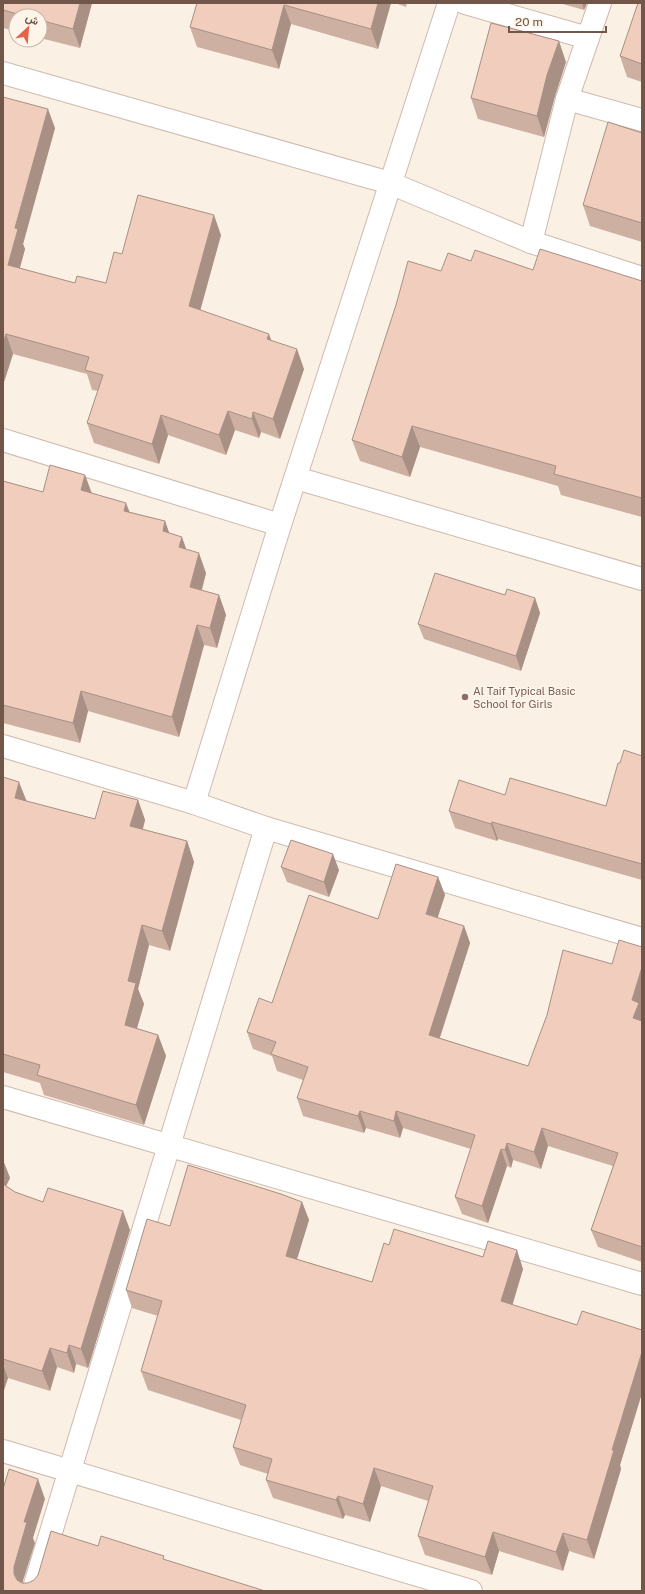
<svg xmlns="http://www.w3.org/2000/svg" width="645" height="1594" font-family="'Public Sans',Vazirmatn,sans-serif">
<style>
.lines{fill:none;stroke-linecap:round;stroke-linejoin:round}
.street-casing{stroke:#cfbaae;stroke-width:24}
.street{stroke:#fff;stroke-width:22}
.wall{fill:#ceb0a2}
.shaded-wall{fill:#a89084}
.building{fill:#f0cdbc;stroke:#a89084}
.education-dot{fill:#8d6e63;stroke:#fef5ea;stroke-width:1.5}
.labels{text-anchor:middle;dominant-baseline:central;stroke-width:3;stroke-linejoin:round;paint-order:stroke}
.education-label{font-size:11px;fill:#785e54;stroke:#fef5ea;text-anchor:start}
</style>
<rect width="100%" height="100%" fill="#fbf0e4"/>
<g class="lines">
<defs>
<g id="street">
<path d="M465,3L588,38"/>
<path d="M3,73L390,183L531,242L642,278"/>
<path d="M567,99L642,120"/>
<path d="M531,242L567,99L600,3"/>
<path d="M3,440L280,525"/>
<path d="M296,478L642,579"/>
<path d="M3,746L194,803L266,828L642,939"/>
<path d="M194,803L280,525L449,3"/>
<path d="M3,1097L642,1284"/>
<path d="M3,1451L471,1591"/>
<path d="M33,1591L266,828"/>
</g>
</defs>
<use href="#street" class="street-casing"/>
<use href="#street" class="street"/>
</g>
<g class="wall">
<path d="M3,3H92L80,48L40,38V16H16V31L3,28Z"/>
<path d="M197,3H391L378,49L291,24L279,69L197,47L190,27Z"/>
<path d="M395,3H407L406,7Z"/>
<path d="M559,3H587L584,10Z"/>
<path d="M642,3V82L627,77L620,56Z"/>
<path d="M566,62L555,96L544,137L478,119L471,98Z"/>
<path d="M3,97L55,128L23,244L25,249L20,268L75,283H106L122,254L221,235L200,310L271,340L304,369L280,439L261,432L259,438L235,430L226,455L168,435L159,464L94,443L87,423L98,391L92,390L87,374L13,354L3,385Z"/>
<path d="M642,133V242L590,226L583,205Z"/>
<path d="M471,261L533,270L642,281V517L561,495L558,486L420,447L410,477L360,461L352,440L441,271Z"/>
<path d="M85,475L92,493L130,512L165,521L169,533L186,549L206,573L202,590L219,595L226,615L217,648L204,645L179,737L88,711L80,743L3,723V481L43,492Z"/>
<path d="M505,595L535,598L540,613L521,671L424,639L418,624Z"/>
<path d="M642,756V880L498,839L497,841L455,828L449,811L505,795L606,806L620,763Z"/>
<path d="M3,777L26,801L95,819L138,800L145,820L143,829L187,841L194,862L170,951L149,945L138,989L144,1004L137,1028L158,1035L166,1056L144,1125L44,1095L40,1083L3,1072Z"/>
<path d="M281,867L339,870L329,897L287,882Z"/>
<path d="M438,877L445,895L437,918L464,926L470,943L440,1038L528,1066L641,1009L642,1012V1262L598,1247L591,1230L613,1166L548,1146L541,1169L513,1160L511,1168L507,1166L488,1223L462,1214L455,1197L471,1149L403,1128L400,1138L366,1128L364,1133L303,1116L297,1098L303,1080L277,1071L272,1056L253,1049L247,1032L272,1003L378,919Z"/>
<path d="M3,1160L10,1178L6,1186L15,1192L43,1202L130,1230L88,1368L76,1364L74,1373L57,1367L50,1391L8,1378L3,1393Z"/>
<path d="M302,1202L309,1220L297,1259L372,1282L389,1245L483,1257L523,1269L512,1305L577,1325L642,1330V1393L620,1465L621,1469L594,1559L569,1551L563,1571L499,1551L492,1575L425,1555L418,1536L428,1501L381,1486L370,1522L345,1515L343,1519L273,1498L266,1480L268,1474L240,1465L233,1447L241,1420L148,1390L141,1371L158,1316L132,1308L126,1290L170,1226Z"/>
</g>
<g class="shaded-wall">
<path d="M80,3H92L80,48L73,29Z"/>
<path d="M378,3H391L378,49L371,29Z"/>
<path d="M582,3H587L584,10Z"/>
<path d="M284,5L291,24L279,69L272,50Z"/>
<path d="M559,41L566,62L555,96L544,137L537,116L547,75Z"/>
<path d="M48,109L55,128L23,244L25,249L15,285L8,265L15,228Z"/>
<path d="M214,215L221,235L196,326L189,306Z"/>
<path d="M6,334L13,354L3,385V343Z"/>
<path d="M269,334L276,353L267,339Z"/>
<path d="M297,349L304,369L280,439L273,419Z"/>
<path d="M228,411L235,430L226,455L219,435Z"/>
<path d="M253,412L261,432L259,438L252,419Z"/>
<path d="M161,415L168,435L159,464L152,444Z"/>
<path d="M412,426L420,447L410,477L402,457Z"/>
<path d="M85,475L92,495L81,490Z"/>
<path d="M126,503L134,523L124,511Z"/>
<path d="M165,521L172,541L163,531Z"/>
<path d="M182,537L189,557L179,547Z"/>
<path d="M199,553L206,573L197,607L190,587Z"/>
<path d="M219,595L226,615L217,648L210,628Z"/>
<path d="M535,598L540,613L521,671L516,656Z"/>
<path d="M197,625L204,645L179,737L172,717Z"/>
<path d="M81,691L88,711L80,743L73,723Z"/>
<path d="M19,782L27,802L15,798Z"/>
<path d="M138,800L145,820L138,846L130,826Z"/>
<path d="M492,822L498,839L497,841L491,824Z"/>
<path d="M187,841L194,862L170,951L162,931Z"/>
<path d="M333,854L339,870L329,897L324,882Z"/>
<path d="M438,877L445,895L433,932L426,914Z"/>
<path d="M142,925L149,945L138,989L144,1004L132,1045L125,1025L128,981Z"/>
<path d="M464,926L470,943L435,1052L429,1035Z"/>
<path d="M642,967V1005L641,1009L642,1012V1029L633,1018L632,1000Z"/>
<path d="M158,1035L166,1056L144,1125L136,1105Z"/>
<path d="M360,1111L366,1128L364,1133L358,1116Z"/>
<path d="M396,1111L403,1128L400,1138L394,1121Z"/>
<path d="M542,1128L548,1146L541,1169L534,1152Z"/>
<path d="M507,1143L513,1160L511,1168L505,1150Z"/>
<path d="M501,1149L507,1166L488,1223L482,1206Z"/>
<path d="M3,1160L10,1178L3,1192Z"/>
<path d="M302,1202L309,1220L292,1275L286,1256Z"/>
<path d="M123,1211L130,1230L88,1368L81,1349Z"/>
<path d="M517,1250L523,1269L508,1320L501,1301Z"/>
<path d="M69,1345L76,1364L74,1373L67,1353Z"/>
<path d="M50,1348L57,1367L50,1391L42,1371Z"/>
<path d="M642,1352V1393L620,1465L621,1469L594,1559L587,1540L612,1450Z"/>
<path d="M3,1365L8,1378L3,1393Z"/>
<path d="M374,1468L381,1486L370,1522L363,1504Z"/>
<path d="M38,1479L45,1499L33,1538L35,1543L21,1587L14,1574V1567L24,1522Z"/>
<path d="M338,1496L345,1515L343,1519L336,1500Z"/>
<path d="M493,1532L499,1551L492,1575L485,1557Z"/>
<path d="M563,1533L569,1551L563,1571L556,1552Z"/>
</g>
<g class="building">
<path d="M3,3H80L73,29L40,20V16H25L3,10Z"/>
<path d="M197,3H378L371,29L284,5L272,50L190,27Z"/>
<path d="M638,3H642V64L620,56Z"/>
<path d="M491,23L559,41L547,75L537,116L471,98Z"/>
<path d="M3,97L48,109L15,228L18,229L8,265L75,283L77,276L106,283L114,252L122,254L138,195L214,215L189,306L269,334L267,339L297,349L273,419L253,412L252,419L228,411L219,435L161,415L152,444L87,423L103,375L85,370L89,357L6,334L3,343Z"/>
<path d="M608,122L642,133V223L583,205Z"/>
<path d="M540,249L642,281V498L554,474L556,466L412,426L402,457L352,440L396,305L408,261L441,271L448,253L471,261L475,250L533,270Z"/>
<path d="M50,465L85,475L81,490L126,503L124,511L165,521L163,531L182,537L179,547L199,553L190,587L219,595L210,628L197,625L172,717L81,691L73,723L3,705V481L43,492Z"/>
<path d="M435,573L505,595L507,589L535,598L516,656L418,624Z"/>
<path d="M624,750L642,756V864L492,822L491,824L449,811L459,780L505,795L510,778L606,806L618,763H620Z"/>
<path d="M3,777L19,782L15,798L95,819L103,791L138,800L130,826L187,841L162,931L142,925L128,981L136,983L125,1025L158,1035L136,1105L37,1075L40,1065L3,1054Z"/>
<path d="M291,840L333,854L324,882L281,867Z"/>
<path d="M396,864L438,877L426,914L464,926L429,1035L528,1066L547,1015L563,950L612,964L619,940L642,947V967L632,1000L639,1003L633,1018L642,1021V1247L591,1230L618,1153L542,1128L534,1152L507,1143L505,1150L501,1149L482,1206L455,1197L475,1135L396,1111L394,1121L360,1111L358,1116L297,1098L308,1067L271,1054L276,1042L247,1032L259,998L272,1003L309,895L378,919Z"/>
<path d="M188,1165L281,1194L302,1202L286,1256L372,1282L384,1243L389,1245L394,1229L483,1257L488,1241L517,1250L501,1301L577,1325L582,1311L642,1330V1352L612,1450H614L587,1540L563,1533L556,1552L493,1532L485,1557L418,1536L433,1486L374,1468L363,1504L338,1496L336,1500L266,1480L272,1459L233,1447L246,1405L141,1371L162,1301L126,1290L147,1219L170,1226Z"/>
<path d="M3,1184L15,1192L43,1202L48,1188L123,1211L81,1349L69,1345L67,1353L50,1348L42,1371L3,1359Z"/>
<path d="M9,1469L38,1479L24,1522H27L14,1567V1574L17,1580L22,1583H28L34,1580L38,1575L51,1531L98,1546L101,1536L164,1556L163,1559L265,1591H3V1489Z"/>
</g>
<circle class="education-dot" cx="465" cy="697" r="4"/>
<g class="labels">
<g class="education-label">
<text x="473" y="691">Al Taif Typical Basic<tspan x="473" dy="13">School for Girls</tspan></text>
</g>
</g>
<rect width="645" height="1594" fill="none" stroke="#73564a" stroke-width="8"/>
<g transform="translate(28 28) rotate(26)"><circle r="19" fill="#fef5ea" stroke="#c6b5aa"/>
<path d="M0-3L7 15L0 10L-7 15Z" fill="#e2624c"/>
<text y="-6" font-size="11" font-weight="bold" text-anchor="middle" fill="#73564a">ش</text>
</g>
<path d="M509 26v6h97v-6" fill="none" stroke="#73564a" stroke-width="2"/>
<text x="515" y="26" font-size="12" fill="#73564a" stroke="#fef5ea" stroke-width="3" paint-order="stroke">20 m</text>
</svg>
